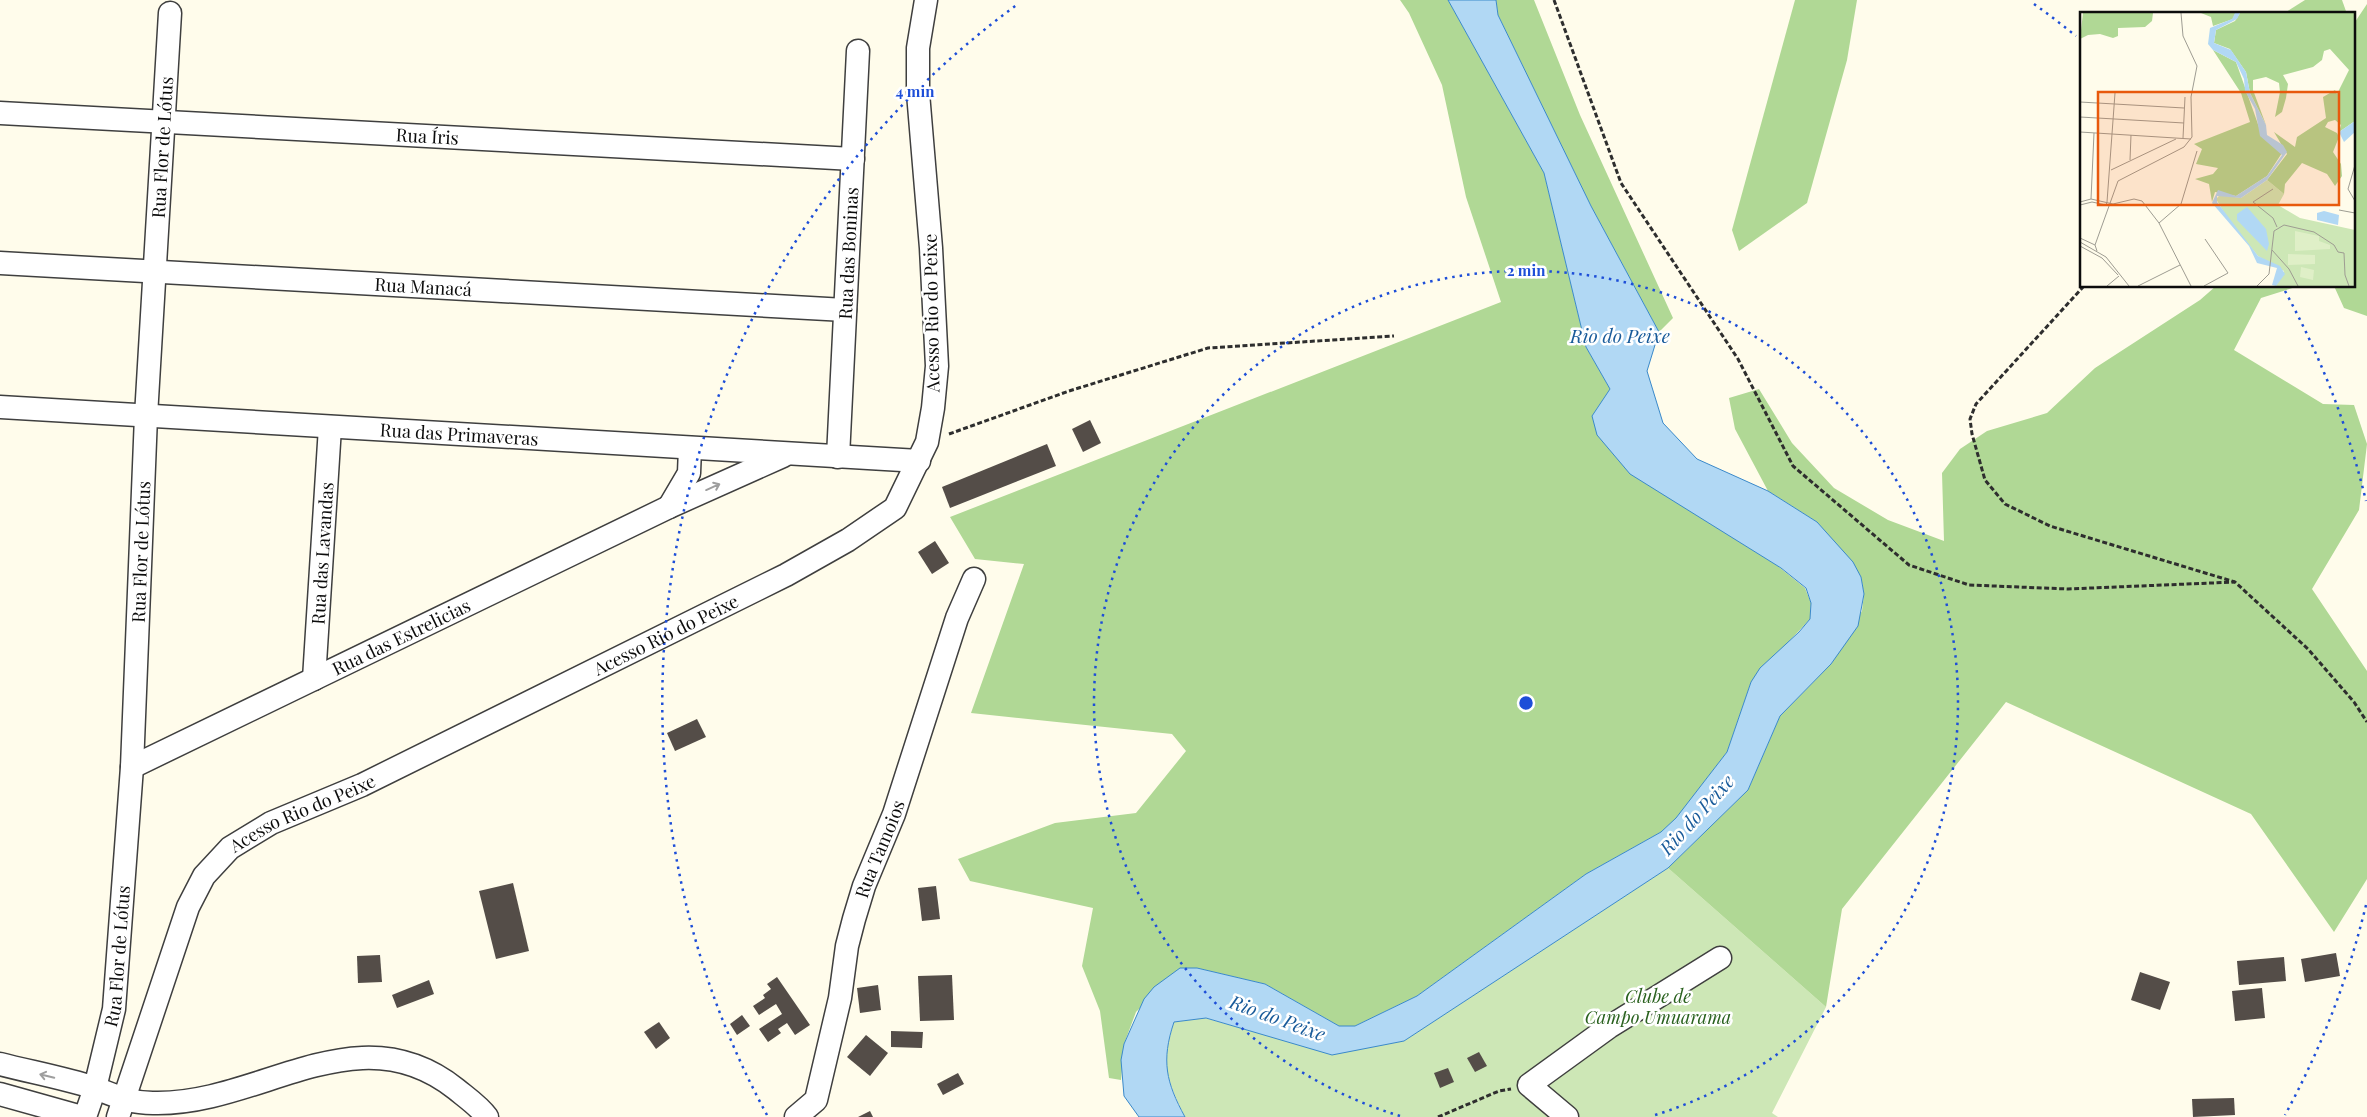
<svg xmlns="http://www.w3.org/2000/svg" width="2367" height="1117" font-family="'Playfair Display',serif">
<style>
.green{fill:#cde7b6}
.forest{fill:#b0d895}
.water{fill:#b1d8f4;stroke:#3a89ca}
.building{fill:#544d48}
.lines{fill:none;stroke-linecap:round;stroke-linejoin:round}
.minor-casing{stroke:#3f3f3f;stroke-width:25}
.path{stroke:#2e2e2e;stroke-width:3;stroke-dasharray:5 2.5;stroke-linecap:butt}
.minor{stroke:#fff;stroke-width:22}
.oneway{stroke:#9e9e9e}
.ring{fill:none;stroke:#1d4ed8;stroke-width:2.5;stroke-dasharray:2.5 5}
.labels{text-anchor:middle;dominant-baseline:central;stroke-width:5;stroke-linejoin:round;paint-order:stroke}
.street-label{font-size:18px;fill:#0c0c0c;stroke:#fff}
.park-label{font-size:18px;font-style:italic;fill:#29611e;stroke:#fff}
.water-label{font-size:19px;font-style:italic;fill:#195b9a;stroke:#fff}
.inset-road{fill:none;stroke:#9e9c92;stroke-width:1}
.view{fill:#e8590c;fill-opacity:0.15;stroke:#e8590c;stroke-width:2.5}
.inset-edge{fill:none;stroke:#0c0c0c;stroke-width:2.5}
.centre{fill:#1d4ed8;stroke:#fff;stroke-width:2.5}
.ring-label{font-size:15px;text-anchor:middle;font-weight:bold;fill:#1d4ed8;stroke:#fff;stroke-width:5;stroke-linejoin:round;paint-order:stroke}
</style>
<rect width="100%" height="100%" fill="#fffceb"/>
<path class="green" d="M1668,868L1826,1007L1772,1113L1778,1117H1185C1166,1078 1161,1065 1174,1022L1205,1018L1332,1054L1404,1041Z"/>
<g class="forest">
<path d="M1400,0H1448L1544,173L1586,347L1610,389L1592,416L1805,588L1811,603L1810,619L1751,682L1727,752L1676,819L1661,832L1586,874L1417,996L1355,1026H1339L1265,984L1197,968H1180L1136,1012L1124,1044L1121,1080L1109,1078L1100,1011L1082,966L1093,908L970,881L958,859L1055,823L1136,813L1186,751L1172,734L971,713L1024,564L975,559L950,517L1501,302L1466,197L1442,85L1409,13Z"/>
<path d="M1496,0H1534L1580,115L1673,318L1659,332L1591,206L1498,15Z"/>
<path d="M1795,0H1857L1847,60L1807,203L1739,251L1732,230Z"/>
<path d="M2305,0H2342L2347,14H2283Z"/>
<path d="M2367,4V316L2344,308L2334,286H2353V25Z"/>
<path d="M2216,286H2299L2261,298L2234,350L2323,404L2354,405L2367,444L2359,510L2312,589L2367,671V879L2334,932L2251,814L2006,702L1842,909L1826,1007L1668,868L1748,790L1780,716L1831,664L1862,611L1864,594L1861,577L1817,522L1768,491L1735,429L1729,398L1759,389L1792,443L1834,488L1888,520L1944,541L1942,473L1960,449L1987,431L2047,413L2095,368L2200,300Z"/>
</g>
<path class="water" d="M1448,0H1496L1498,15L1591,206L1659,332L1647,371L1663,423L1697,459L1768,491L1817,522L1853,562L1861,577L1864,594L1858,626L1831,664L1780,716L1748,790L1668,868L1404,1041L1332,1055L1206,1018L1174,1022C1161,1061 1166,1082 1185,1117H1139L1124,1096L1121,1060L1124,1044L1144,999L1154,987L1180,968H1197L1265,984L1339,1026H1355L1417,996L1586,874L1661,832L1676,818L1727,752L1751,682L1760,668L1799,632L1810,619L1811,603L1806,588L1781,568L1630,474L1597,435L1592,416L1610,389L1586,347L1544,173Z"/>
<g class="building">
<path d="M1090,420L1101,443L1083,452L1072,429Z"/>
<path d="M1047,444L1056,466L950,508L942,487Z"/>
<path d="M935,541L949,563L932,574L918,552Z"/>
<path d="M697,719L706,737L675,751L667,733Z"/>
<path d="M513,883L529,951L496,959L479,891Z"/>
<path d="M936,886L940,919L922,921L918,888Z"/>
<path d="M2336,953L2340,976L2305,982L2301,959Z"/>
<path d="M380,955L382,982L358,983L357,956Z"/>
<path d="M2284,957L2286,981L2239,985L2237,961Z"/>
<path d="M2140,972L2170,982L2160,1010L2131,1000Z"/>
<path d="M952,975L954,1020L920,1021L918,976Z"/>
<path d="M777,977L810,1025L795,1035L787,1023L778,1029L781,1033L768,1042L759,1029L782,1014L776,1004L759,1015L753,1006L765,998L763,995L771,989L767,984Z"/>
<path d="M429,980L434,994L397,1008L392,995Z"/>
<path d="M878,985L881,1010L860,1013L857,988Z"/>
<path d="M2262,988L2265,1018L2235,1021L2232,991Z"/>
<path d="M742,1015L750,1026L737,1035L730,1024Z"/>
<path d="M659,1022L670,1038L656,1049L644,1032Z"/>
<path d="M891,1031L923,1032L922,1048L891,1047Z"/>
<path d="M866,1035L888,1053L870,1076L847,1057Z"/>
<path d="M1479,1052L1487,1066L1475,1072L1467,1058Z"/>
<path d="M1448,1068L1454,1082L1440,1088L1434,1073Z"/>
<path d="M958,1073L964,1084L943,1095L937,1084Z"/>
<path d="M2234,1098L2235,1115L2193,1117L2192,1099Z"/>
<path d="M870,1111L873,1117H858Z"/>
</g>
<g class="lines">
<defs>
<g id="minor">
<path id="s1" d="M0,113L853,159"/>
<path id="s2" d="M0,263L845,310"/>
<path id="s3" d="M0,407L919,461"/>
<path id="s4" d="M838,457L858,51"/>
<path d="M669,507L689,473L690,448"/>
<path id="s5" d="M314,679L330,427"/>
<path id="s6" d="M132,767L669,507L783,456"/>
<path d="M0,1064C31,1072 64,1078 95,1088C116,1096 130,1103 153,1103C260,1106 357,1010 456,1089C467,1098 479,1106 487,1117"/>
<path d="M0,1094L82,1117"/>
<path id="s7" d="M85,1117L95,1088L114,1009L132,767L146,416L170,13"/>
<path id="s8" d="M118,1117L188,907L204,876L230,848L271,823L362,785L786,575L848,540L895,508L927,442L933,408L937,366L931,248L918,93V48L926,0"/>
<path id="s9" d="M796,1117L816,1100L840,998L847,946L854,919L864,886L894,814L957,618L974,579"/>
<path d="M1567,1117L1529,1085L1609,1027L1720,958"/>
</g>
</defs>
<use href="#minor" class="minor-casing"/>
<g class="path">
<path d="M1554,0L1621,183L1738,359L1793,466L1909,565L1969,585L2068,589L2235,582"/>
<path d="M2084,286L1976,404L1970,419L1972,434L1985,480L2005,504L2050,526L2235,582L2308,649L2354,702L2367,722"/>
<path d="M949,434L1069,391L1208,348L1394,336"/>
<path d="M1438,1117L1499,1091L1511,1089"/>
</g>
<use href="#minor" class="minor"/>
</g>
<defs><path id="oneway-shaft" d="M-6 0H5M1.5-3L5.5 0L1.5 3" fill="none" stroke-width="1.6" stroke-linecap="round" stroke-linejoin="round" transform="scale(1.25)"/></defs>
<g class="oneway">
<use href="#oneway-shaft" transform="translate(713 487) rotate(-24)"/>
<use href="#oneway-shaft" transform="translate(47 1076) rotate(-166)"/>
</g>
<g class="ring">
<path d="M1400 1116A432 432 0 1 1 1652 1116"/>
<path d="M2366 905A864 864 0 0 1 2285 1115M767 1115A864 864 0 0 1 1018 4M2034 4A864 864 0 0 1 2076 36M2285 291A864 864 0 0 1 2366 501"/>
</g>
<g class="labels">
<g class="street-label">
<text stroke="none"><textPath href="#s1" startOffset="428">Rua Íris</textPath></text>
<text stroke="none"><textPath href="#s7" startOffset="975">Rua Flor de Lótus</textPath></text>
<text stroke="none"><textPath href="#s4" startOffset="204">Rua das Boninas</textPath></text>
<text stroke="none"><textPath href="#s2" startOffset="424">Rua Manacá</textPath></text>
<text transform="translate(931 313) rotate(-91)">Acesso Rio do Peixe</text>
<text stroke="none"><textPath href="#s3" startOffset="460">Rua das Primaveras</textPath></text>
<text stroke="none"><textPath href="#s7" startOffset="570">Rua Flor de Lótus</textPath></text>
<text stroke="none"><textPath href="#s5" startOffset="126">Rua das Lavandas</textPath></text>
<text stroke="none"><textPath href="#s8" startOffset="780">Acesso Rio do Peixe</textPath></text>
<text stroke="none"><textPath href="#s6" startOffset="299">Rua das Estrelicias</textPath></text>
<text stroke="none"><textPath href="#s8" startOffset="375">Acesso Rio do Peixe</textPath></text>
<text stroke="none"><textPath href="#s9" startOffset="286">Rua Tamoios</textPath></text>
<text stroke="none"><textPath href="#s7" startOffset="165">Rua Flor de Lótus</textPath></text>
</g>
<g class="park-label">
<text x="1658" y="996">Clube de<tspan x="1658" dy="21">Campo Umuarama</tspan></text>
</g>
<g class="water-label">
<text x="1620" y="335">Rio do Peixe</text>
<text transform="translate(1696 814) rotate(-48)">Rio do Peixe</text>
<text transform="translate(1278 1017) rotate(20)">Rio do Peixe</text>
</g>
</g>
<g transform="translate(2080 12)">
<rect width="275" height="275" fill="#fffceb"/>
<path d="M187,168L204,182L198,193L220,206L275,218V274H196L204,259L178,244L148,207L136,187L140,183L161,186Z" fill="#cde7b6"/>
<path d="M3,1H73L72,9L65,15L38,16V24L33,26L20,22L8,23L0,27ZM121,1H155V2L153,7L133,14L131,5ZM160,1H275V109L259,120L261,113L255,108L248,110L245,115L257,121L259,125L253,140L261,152L262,164L255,174L247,162L222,151L205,172L204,182L187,168L207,142L194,120L215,135L217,125L246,106L243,85L255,78L257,82L269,58L250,37L244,39L242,48L233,55L203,63L208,72L206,86L202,100L195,105L200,80L199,71L186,65L173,68V78L186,113L170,81L166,60L150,37L134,31L136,18L155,9ZM133,38L156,50L179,115L202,141L187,164L156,184L135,180L132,190L129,172L115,167L133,162L138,156L116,152L122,137L114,132L170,110L161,81Z" fill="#b0d895"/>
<path d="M215,219L239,224V229L250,233V237L215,239ZM208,242L235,243V252L208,253ZM221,255L234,258L233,268L220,265Z" fill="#dfefc7"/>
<path d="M155,1H160L157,7L136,18L134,31L151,38L166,60L170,81L186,113L187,123L203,133L207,140L187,168L161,186L137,184V190L178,244L200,254L205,262L196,274L192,273L197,256L177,251L169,234L132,191L138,178L156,184L187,164L202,143L180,124L175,97L165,79L164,67L156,50L133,38L128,32L130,16L152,7ZM275,109V120L264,130L259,120ZM167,195L186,217L189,232L187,239L157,208V202ZM244,199L259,203L258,213L237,208V201Z" fill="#b1d8f4"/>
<path class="inset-road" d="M0,90L104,96M0,105L104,111M0,120L111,127M103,126L105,85M50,148L51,123M275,153L268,177L275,189M31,158L96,127M193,177L173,190L193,206L197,215M11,187L14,121M0,190L11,187L33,192L54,187L62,189L79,211L111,274M0,193L12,190L26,193L27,190L35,81M259,198L275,201M79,211L101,192L117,139M0,226L15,233L17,239M0,230L26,245L49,274M15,233L38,169L104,135L112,125L111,85L117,54L103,24L101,1M0,234L22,246L38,263M192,238L209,257L218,274M27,274L39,264M58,274L100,253M124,274L148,261L125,227M177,274L189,262L194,219L204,213L234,220L254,233L258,240L264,241L265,263L269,274"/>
<path class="view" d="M18,80H259V193H18Z"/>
<rect width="275" height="275" class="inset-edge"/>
</g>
<circle cx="1526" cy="703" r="8" class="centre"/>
<g class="ring-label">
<text x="915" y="97">4 min</text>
<text x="1526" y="276">2 min</text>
</g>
</svg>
